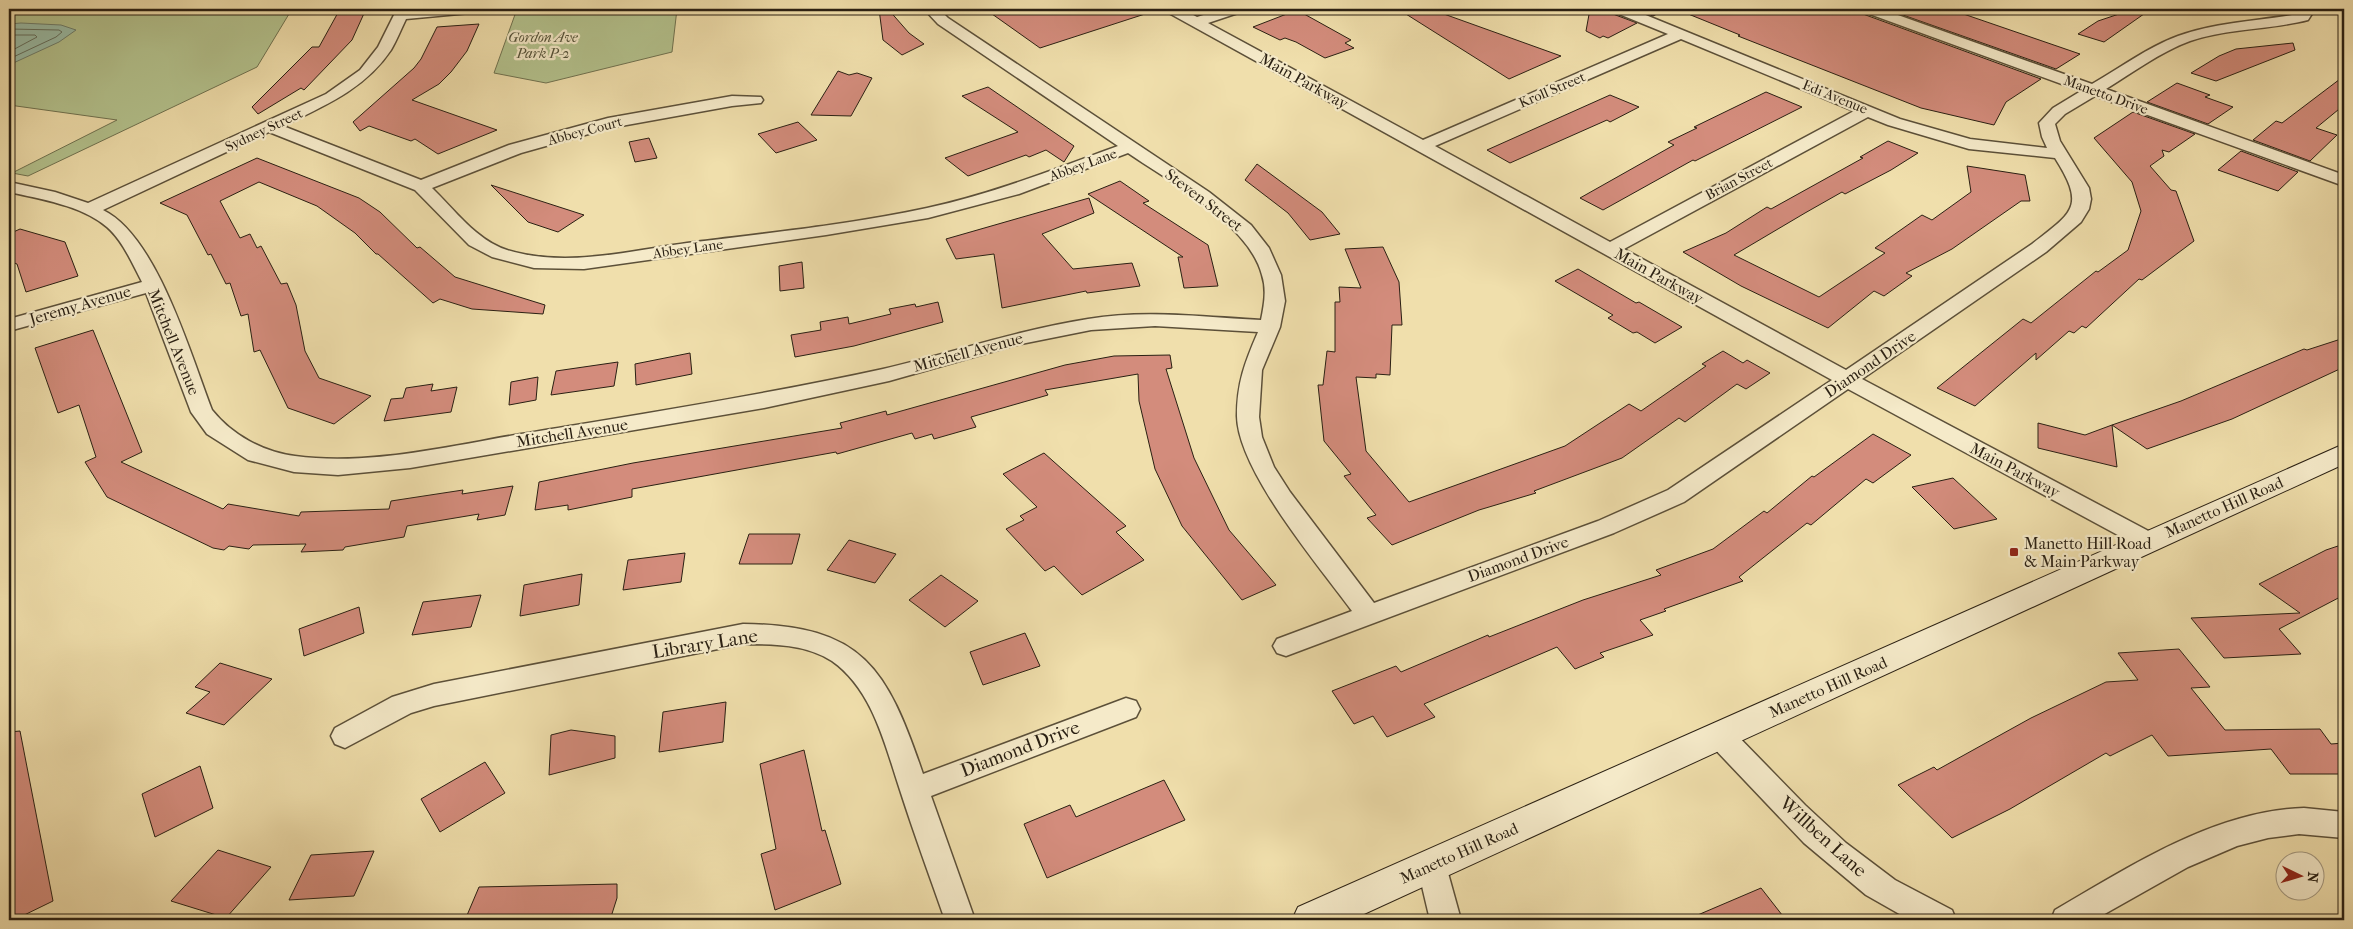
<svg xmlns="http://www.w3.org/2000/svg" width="2353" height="929" font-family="'IM FELL French Canon',serif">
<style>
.green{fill:#b4c38e;stroke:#6f7250}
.water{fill:#9abda7;stroke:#6d7e6c}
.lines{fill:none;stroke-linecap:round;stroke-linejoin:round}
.shore{stroke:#626e5d;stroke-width:1}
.building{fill:#d38c7c;stroke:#2a2013}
.minor-casing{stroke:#5c5039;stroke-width:3}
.secondary-casing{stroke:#2a2013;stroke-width:2}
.minor{fill:#f5eac9;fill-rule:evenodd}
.secondary{fill:#f5eac9;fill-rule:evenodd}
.poi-dot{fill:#8f2418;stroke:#f5eac9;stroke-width:2}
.labels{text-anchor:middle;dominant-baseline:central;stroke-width:4.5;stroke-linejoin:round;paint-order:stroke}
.far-park-label{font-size:14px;font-style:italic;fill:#535138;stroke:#f5eac9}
.far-street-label{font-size:14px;fill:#2a2013;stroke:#f5eac9}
.street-label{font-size:16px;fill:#2a2013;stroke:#f5eac9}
.poi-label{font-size:16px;fill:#2a2013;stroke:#f5eac9;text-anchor:start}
.near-street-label{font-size:19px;fill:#2a2013;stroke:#f5eac9}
</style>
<rect width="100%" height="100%" fill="#f0dfac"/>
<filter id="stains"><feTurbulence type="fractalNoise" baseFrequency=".004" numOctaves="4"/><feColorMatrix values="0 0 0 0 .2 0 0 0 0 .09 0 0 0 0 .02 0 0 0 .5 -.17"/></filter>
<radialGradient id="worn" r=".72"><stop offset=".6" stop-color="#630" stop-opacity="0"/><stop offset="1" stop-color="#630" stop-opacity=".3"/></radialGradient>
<g class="green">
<path d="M35,9H292L257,67L28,176L12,173L117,120L9,105V11Z"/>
<path d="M517,9H677L672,52L546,83L494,73Z"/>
</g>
<path class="water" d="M21,23L61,25L76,30L59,42L9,65V24Z"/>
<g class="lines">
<g class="shore">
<path d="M9,29L59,30L62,32L56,37L9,59"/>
<path d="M9,35H35L37,37L9,52"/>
</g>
</g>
<g class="building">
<path d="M340,9H366L352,40L304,90L301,88L258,114L252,107L312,47H319Z"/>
<path d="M879,9H888L909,33L924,44L902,55L883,40Z"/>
<path d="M985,9H1147L1148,13L1040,48Z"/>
<path d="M1398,9H1430L1561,56L1509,79Z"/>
<path d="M1590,9H1610L1613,14L1637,23L1608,38L1603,36L1600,38L1586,31Z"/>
<path d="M1635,9H1667L1653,16Z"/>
<path d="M1676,9H1860L1863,14L2041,79L2006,102L1994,125L1921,108L1738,36L1740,35Z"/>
<path d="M1886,9H1949L2080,54L2056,69Z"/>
<path d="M2134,9H2151L2104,42L2078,34L2098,21Z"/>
<path d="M1297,10L1351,40L1345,43L1354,48L1325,58L1296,42L1285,38L1280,40L1253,27Z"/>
<path d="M479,24L467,51L451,72L439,84L412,100L497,130L438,154L415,139L411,141L369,126L360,131L353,122L414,68L421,59L437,27Z"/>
<path d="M2293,43L2295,50L2216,81L2191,73L2219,56L2236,49Z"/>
<path d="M838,71L849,75L857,73L872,78L851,116L811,115Z"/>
<path d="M2344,76V105L2316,128L2337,135L2310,161L2253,140L2276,121L2282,123Z"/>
<path d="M2177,83L2210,95L2205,97L2233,107L2208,124L2147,102Z"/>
<path d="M988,87L1074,146L1064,162L1046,150L1029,157L1026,155L968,176L945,158L1018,132L962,96Z"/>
<path d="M1766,92L1802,107L1695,161L1693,160L1603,210L1580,198L1674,145L1668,142L1697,128L1694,127Z"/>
<path d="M1610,95L1639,107L1610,122L1607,120L1510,163L1487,150Z"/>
<path d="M2133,112L2195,134L2169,152L2162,150L2164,156L2150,166L2171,190L2176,191L2194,241L2142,280L2139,279L2086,328L2082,326L2074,333L2069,331L2036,360V353L1975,406L1937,388L2023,319L2031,323L2096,271L2098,272L2128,250L2141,211L2132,182L2094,138Z"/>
<path d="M798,122L817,140L776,153L758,134Z"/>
<path d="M649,138L657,158L635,162L629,142Z"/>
<path d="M1888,141L1918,153L1891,170L1845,194L1842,192L1805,213L1734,255L1819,297L1885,253L1875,248L1922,215L1932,220L1971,192L1967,166L2025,175L2030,201H2021L1952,249L1906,273L1912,276L1884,296L1874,291L1828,328L1741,286L1683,252L1726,233L1767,207L1771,209L1863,158L1860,157Z"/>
<path d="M2241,151L2298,172L2278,191L2218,170Z"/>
<path d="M257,158L359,198L380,212L417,248L420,247L455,277L545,305L543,314L472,309L440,299L433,303L378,254H376L355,233L317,206L259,182L220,201L240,238L250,234L257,248L261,246L281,284L287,283L296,305L305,351L319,378L371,396L334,424L288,408L260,350L254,352L248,314L241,316L230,283L226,284L211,254L208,255L187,215L160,203Z"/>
<path d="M1257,164L1322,212L1340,234L1310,240L1288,213L1245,180Z"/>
<path d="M1120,181L1149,201L1143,203L1208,245L1218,286L1184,288L1178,257H1183L1088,194Z"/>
<path d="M491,185L584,215L558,232L528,222Z"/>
<path d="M1089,198L1094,213L1042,234L1073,269L1132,263L1140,286L1087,293L1086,291L1002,308L994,254L956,259L946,239Z"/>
<path d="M20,229L65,242L78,276L26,292L17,264L9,261V234Z"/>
<path d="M1383,247L1399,282L1402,325H1392L1390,375L1376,374V378L1356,377L1366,451L1409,502L1565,446L1629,404L1641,411L1706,366L1702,364L1723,351L1743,363L1747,360L1770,373L1746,389L1737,384L1685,422L1679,418L1622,458L1534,491L1536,493L1479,510L1392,545L1367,518L1376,515L1344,476L1351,474L1324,441L1318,385H1323L1327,351L1335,352V302H1340L1339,287L1361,288L1345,249Z"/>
<path d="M802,262L804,288L780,291L779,266Z"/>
<path d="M1578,269L1636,303L1639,302L1682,327L1655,343L1637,332L1633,333L1608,318L1613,315L1555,281Z"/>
<path d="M938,302L943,322L854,346L795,357L791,335L821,330L820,322L848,317L849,324L891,314L889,309L915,304L916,307Z"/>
<path d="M93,330L142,452L121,462L223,509L228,504L299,516L301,512L389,509L391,501L463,490L462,494L513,486L505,515L477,520L479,514L407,526L404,537L345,547L343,550L301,552L306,544L253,545L249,549L229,546L224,550L213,548L107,497L85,462L96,457L79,405L58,413L35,348Z"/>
<path d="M2344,338V367L2232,419L2147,449L2112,425L2181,401L2304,349L2307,350Z"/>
<path d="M690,353L692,374L636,385L635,364Z"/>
<path d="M1170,355L1172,368L1166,369L1194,458L1229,530L1276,585L1242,600L1182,526L1155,469L1139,401L1138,374L1045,390L1048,395L971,417L976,427L934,439L932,434L915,439L912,433L837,454L836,452L632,489V497L568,510V505L535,510L539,482L633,463L842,428L840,423L886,411L887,415L1065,365L1114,356Z"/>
<path d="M618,362L614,386L551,395L556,371Z"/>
<path d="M538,377L536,400L509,405L511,382Z"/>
<path d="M433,384L431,391L457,387L451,412L384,421L391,399L403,398L406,388Z"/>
<path d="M2038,423L2085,435L2112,425L2117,467L2038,448Z"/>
<path d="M1873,434L1911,455L1873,483L1866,479L1811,525L1807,523L1739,577L1743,581L1664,609L1666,611L1640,620L1653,635L1600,653L1604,657L1575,669L1557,647L1424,704L1435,717L1387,737L1373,716L1354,724L1332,691L1396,666L1401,672L1488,635L1489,637L1583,600L1661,575L1656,570L1713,549L1764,511L1767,513L1812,476L1814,477Z"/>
<path d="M1044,453L1126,526L1116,532L1144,560L1082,595L1054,566L1045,571L1006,529L1024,520L1020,516L1037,507L1003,474Z"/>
<path d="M1953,478L1997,519L1954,529L1912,487Z"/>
<path d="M749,534H800L792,564H739Z"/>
<path d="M849,540L896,554L875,583L827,570Z"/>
<path d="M2344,544V595L2279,629L2301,654L2224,658L2191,618L2300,613L2259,584L2326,550Z"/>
<path d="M685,553L681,582L623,590L628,560Z"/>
<path d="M582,574L579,605L520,616L524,585Z"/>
<path d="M941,575L978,601L945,627L909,600Z"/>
<path d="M481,595L471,627L412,635L423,602Z"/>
<path d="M359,607L364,633L304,656L299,629Z"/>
<path d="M1025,633L1040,666L983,685L970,652Z"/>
<path d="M2179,649L2210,687L2191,688L2225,730L2320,729L2331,744L2344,743V774H2290L2271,749L2168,756L2152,735L2110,756L2106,753L2010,809L1952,838L1898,785L1934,767L1937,770L2031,718L2106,682L2138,680L2118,653Z"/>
<path d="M220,663L272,679L224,725L186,713L210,692L195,687Z"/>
<path d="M726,702L723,742L659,752L663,712Z"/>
<path d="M571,730L615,736V758L549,775L551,735Z"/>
<path d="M20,731L53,901L14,920H9V732Z"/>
<path d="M804,750L822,831L825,830L841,884L775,910L761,854L776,849L760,764Z"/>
<path d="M485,762L505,793L440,832L421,799Z"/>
<path d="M200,766L213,808L155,837L142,794Z"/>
<path d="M1164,780L1185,820L1047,878L1024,824L1070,805L1076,817Z"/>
<path d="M218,850L271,867L226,918L171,901Z"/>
<path d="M374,851L354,896L289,900L311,855Z"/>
<path d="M617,884V898L610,920H465L479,887Z"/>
<path d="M1761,888L1786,920H1686Z"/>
</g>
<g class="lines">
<defs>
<g id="minor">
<path d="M397,9H477L470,13L406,19C401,29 397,40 391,50C365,89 324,106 283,126L421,180L509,145L608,118L732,96L761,97L763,100L761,103L732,106L610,128L521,153L432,188C455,210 476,240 507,250C565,268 629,251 687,243C767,233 848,225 927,208C992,194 1055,169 1118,146L938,24L924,9H939L948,18L1209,192L1251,225L1269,248L1281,275L1285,301L1280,327L1262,370L1259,417L1262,437L1274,467L1290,492L1374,603L1598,521L1668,490L1832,380L1167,12L1165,9H1182L1197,17L1223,9H1243L1241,12L1208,23L1423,140L1668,34L1614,12L1612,9H1631L1900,119L1970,139L2047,148L2042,137L2039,123L2053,108L2081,91L1864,12L1862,9H1881L2092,84C2120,68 2148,47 2178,36C2216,22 2258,21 2298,14L2301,9H2315L2308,20C2269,30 2228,28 2190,41C2160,52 2132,73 2106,89L2344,175V186L2095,96L2065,114L2055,124L2060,141L2089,188L2091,199L2089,209L2081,222L2046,252L1862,379L2156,535L2160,541L2156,547L2148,550L2140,547L1848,389L1684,502L1614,533L1286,656L1277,653L1273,646L1277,639L1352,611C1319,566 1238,471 1237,416C1237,383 1245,362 1258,332L1155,326L1091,330L1016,345L889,381L764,408L410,468L338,475L294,472L248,460L207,434L191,412L146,293L9,331V319L142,282C132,263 123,241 107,227C81,205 40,199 9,192V182L55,192L88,203L326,94L360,70L378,47ZM1681,39L1854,111L1610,242L1435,146ZM1868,117L1888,125L1969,149L2055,158C2086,207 2073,212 2032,244L1846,370L1624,249ZM269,132L415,190L469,245L492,257L534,268L584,269L826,235L928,218L1019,194L1128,153C1170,182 1249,224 1262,275C1267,290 1264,305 1261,320C1204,317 1145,309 1088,319C1018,330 952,353 883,369C763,395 642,414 521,434C449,446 368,466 295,456C263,452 232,435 212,410C191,356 157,236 103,210Z"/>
<path d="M743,624C863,625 887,668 923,774L1126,698L1136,701L1140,709L1136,717L931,796L975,920H945C930,877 914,834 900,790C885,745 873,690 832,661C806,644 772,644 743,644L434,706L411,713L345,748L335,744L331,736L335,728L392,697L434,684Z"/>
<path d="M1719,723L1729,727L1805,805L1846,843L1895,880L1952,910L1956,920H1910L1866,895L1804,843L1709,743L1705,735L1709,727Z"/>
<path d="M2304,808L2344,812V838L2299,834L2268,838L2237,846L2188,867L2094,920H2051L2055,910C2131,866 2214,811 2304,808Z"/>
<path d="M1432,851L1443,855L1461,920H1430L1417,865L1421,855Z"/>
</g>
<path id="secondary" d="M2344,444V464L1351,920H1292L1298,907Z"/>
</defs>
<use href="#minor" class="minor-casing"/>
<use href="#secondary" class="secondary-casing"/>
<use href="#minor" class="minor"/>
<use href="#secondary" class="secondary"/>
</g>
<rect class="poi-dot" x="2009" y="547" width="10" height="10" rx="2.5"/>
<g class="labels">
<g class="far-park-label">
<text x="543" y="37">Gordon Ave<tspan x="543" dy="16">Park P-2</tspan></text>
</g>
<g class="far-street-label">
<text transform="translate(1552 90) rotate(-23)">Kroll Street</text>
<text transform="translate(2106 95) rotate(20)">Manetto Drive</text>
<text transform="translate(1835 97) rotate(22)">Edi Avenue</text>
<text transform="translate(264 130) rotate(-25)">Sydney Street</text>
<text transform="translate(585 131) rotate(-15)">Abbey Court</text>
<text transform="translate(1083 165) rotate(-20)">Abbey Lane</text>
<text transform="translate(1739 179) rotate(-28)">Brian Street</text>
<text transform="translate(688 249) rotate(-8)">Abbey Lane</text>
</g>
<g class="street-label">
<text transform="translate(1304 81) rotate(29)">Main Parkway</text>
<text transform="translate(1204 200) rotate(37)">Steven Street</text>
<text transform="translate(1659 276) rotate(29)">Main Parkway</text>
<text transform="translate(80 305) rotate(-16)">Jeremy Avenue</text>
<text transform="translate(174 342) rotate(68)">Mitchell Avenue</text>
<text transform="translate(968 352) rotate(-15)">Mitchell Avenue</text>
<text transform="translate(1870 364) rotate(-34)">Diamond Drive</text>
<text transform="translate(572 433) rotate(-9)">Mitchell Avenue</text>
<text transform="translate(2015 470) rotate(28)">Main Parkway</text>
<text transform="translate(2224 507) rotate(-24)">Manetto Hill Road</text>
<text transform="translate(1518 559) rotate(-20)">Diamond Drive</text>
<text transform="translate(1828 687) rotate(-24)">Manetto Hill Road</text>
<text transform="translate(1459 853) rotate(-24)">Manetto Hill Road</text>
</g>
<g class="poi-label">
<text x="2024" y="543">Manetto Hill Road<tspan x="2024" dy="18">&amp; Main Parkway</tspan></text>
</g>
<g class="near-street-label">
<text transform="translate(705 644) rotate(-9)">Library Lane</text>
<text transform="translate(1020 749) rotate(-21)">Diamond Drive</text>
<text transform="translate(1823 837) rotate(42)">Willben Lane</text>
</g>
</g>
<rect width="2353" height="929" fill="none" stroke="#f0dfac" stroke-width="30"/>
<rect x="10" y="10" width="2333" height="909" fill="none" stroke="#2a2013" stroke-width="2.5"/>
<rect x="15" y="15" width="2323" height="899" fill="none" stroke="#2a2013"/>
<g transform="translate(2300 876) rotate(95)"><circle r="24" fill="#f5eac9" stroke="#a49980"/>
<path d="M0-4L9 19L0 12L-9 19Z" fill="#8f2418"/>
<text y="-8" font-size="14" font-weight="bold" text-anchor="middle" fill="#2a2013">N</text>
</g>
<rect width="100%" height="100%" filter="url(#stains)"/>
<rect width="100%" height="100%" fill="url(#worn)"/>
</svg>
